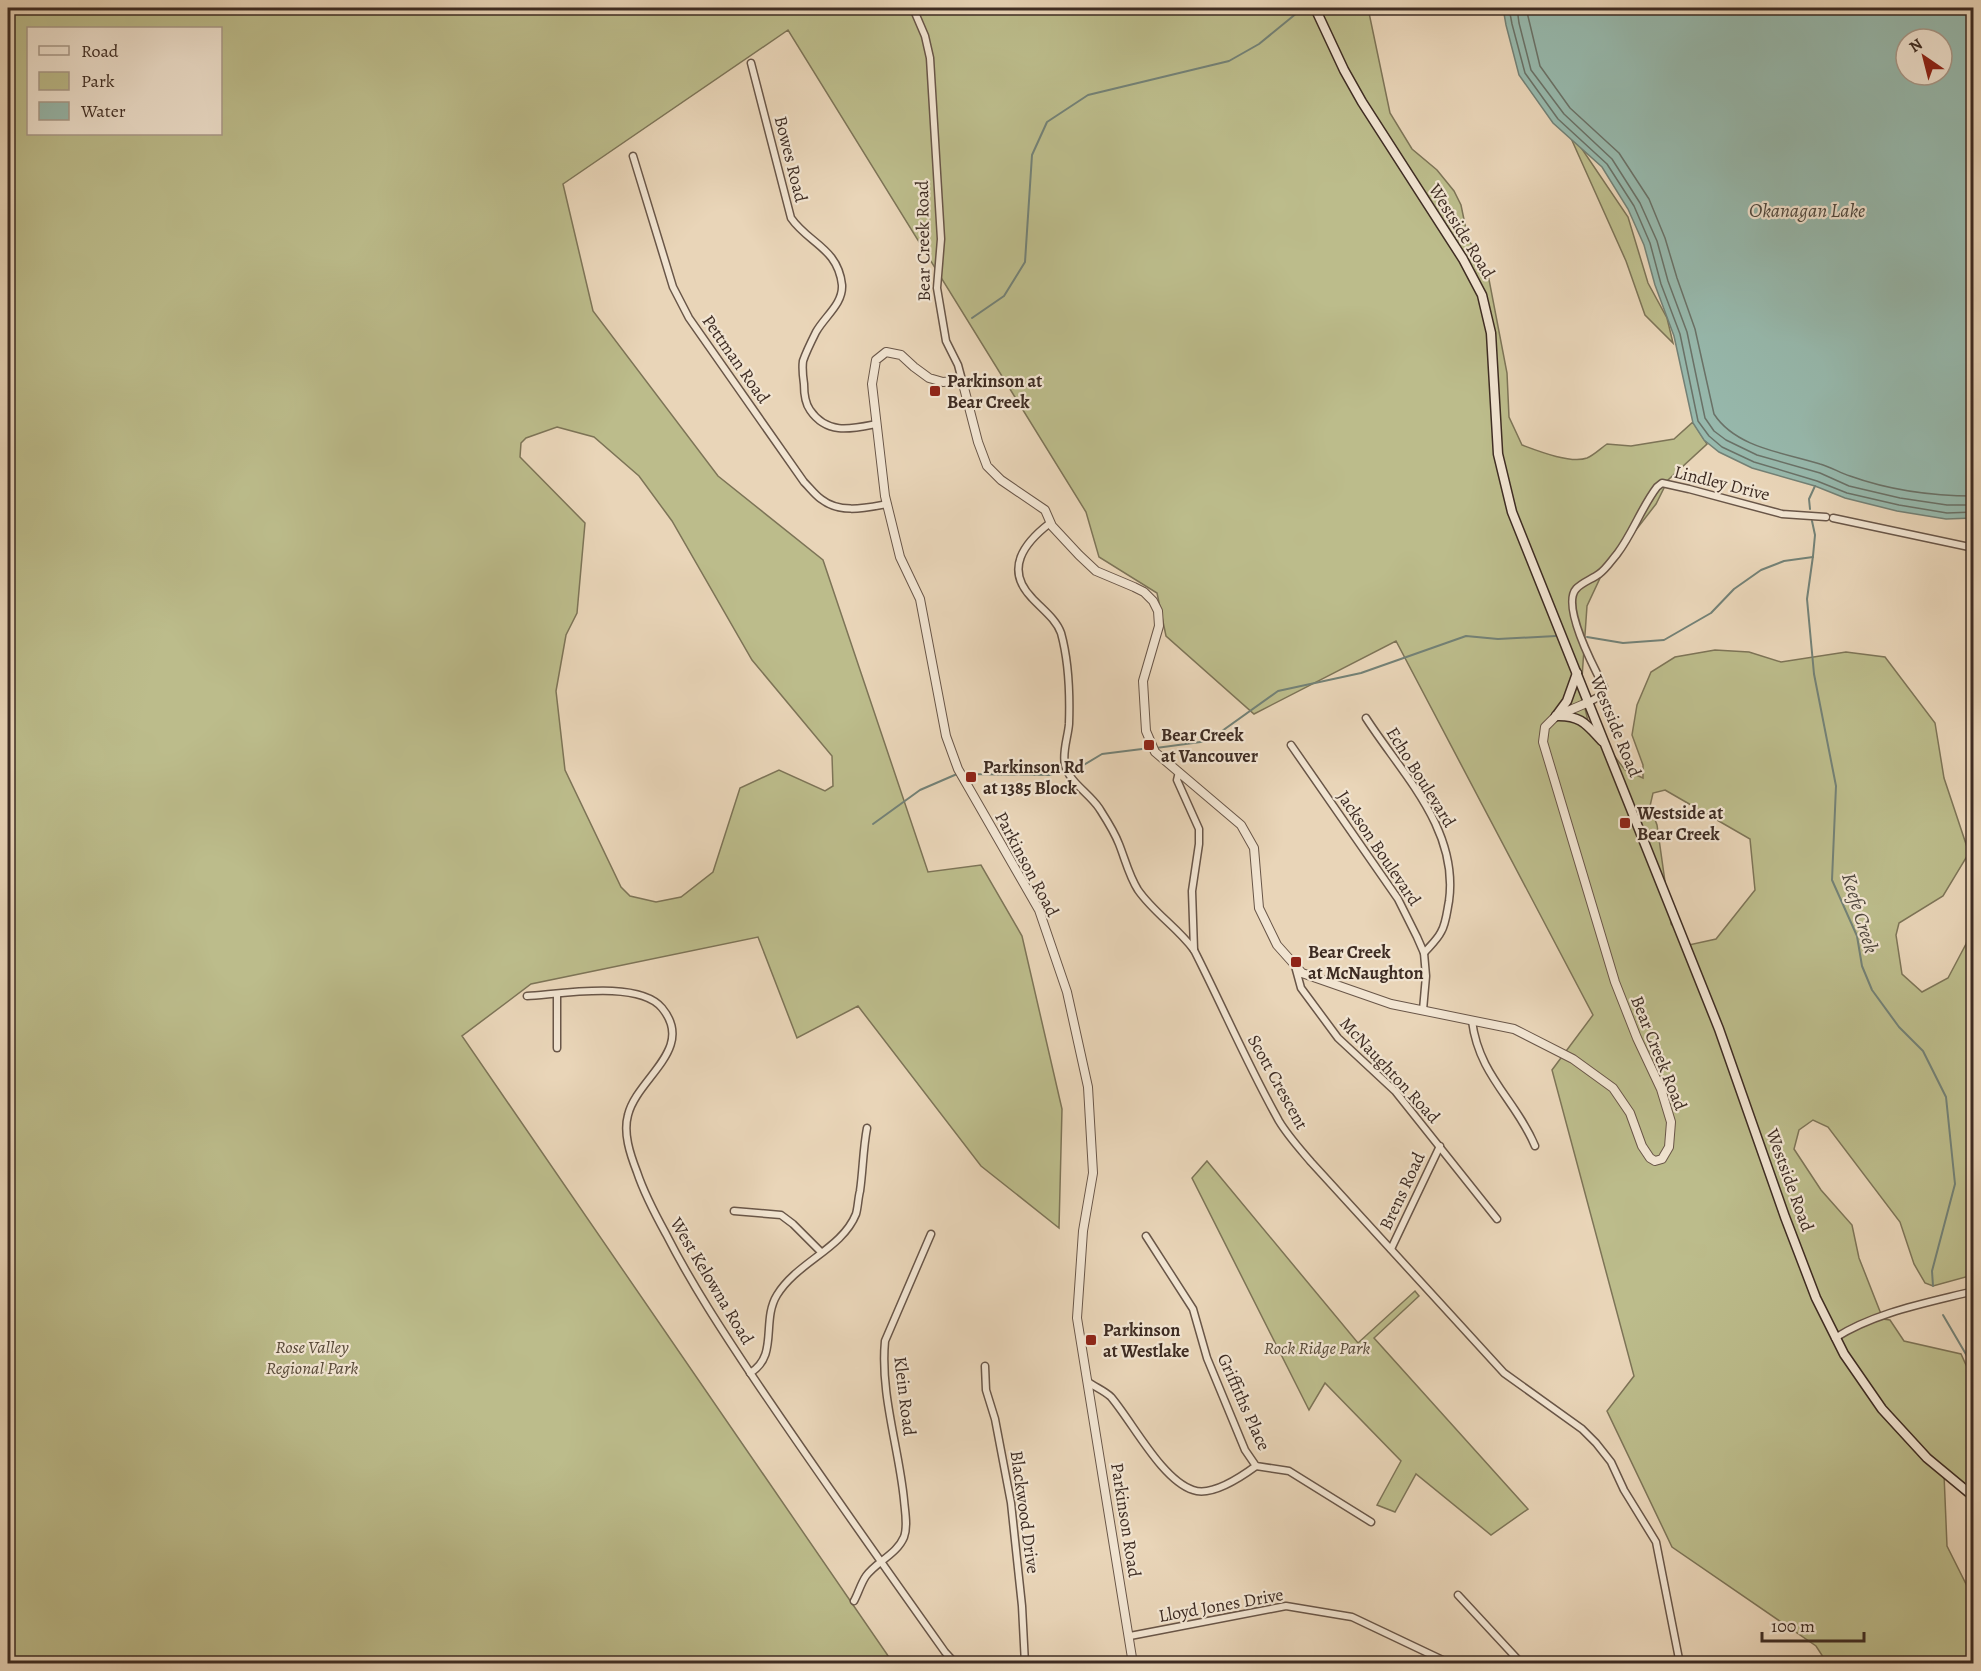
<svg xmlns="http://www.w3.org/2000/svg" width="1981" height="1671" font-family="Alegreya,serif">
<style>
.green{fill:#bcbc8b;stroke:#7d7457;stroke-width:1.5;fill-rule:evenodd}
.water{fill:#97b9ad;stroke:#738176;stroke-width:1.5;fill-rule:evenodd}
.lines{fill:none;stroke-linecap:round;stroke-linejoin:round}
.shore{stroke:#6a7268;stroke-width:1.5}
.stream{stroke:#738176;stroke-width:2}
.minor-casing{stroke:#695648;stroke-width:9}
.tertiary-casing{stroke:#695648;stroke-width:10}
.secondary-casing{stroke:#3e2c23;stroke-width:11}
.minor{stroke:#f1e4d1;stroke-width:6}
.tertiary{stroke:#f1e4d1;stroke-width:8}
.secondary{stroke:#f1e4d1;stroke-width:8}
.poi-dot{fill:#8f2418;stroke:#f1e4d1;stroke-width:2}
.labels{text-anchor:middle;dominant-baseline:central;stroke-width:4.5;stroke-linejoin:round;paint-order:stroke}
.street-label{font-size:18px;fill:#3e2c23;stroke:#f1e4d1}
.poi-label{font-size:18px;font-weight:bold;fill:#3e2c23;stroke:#f1e4d1;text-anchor:start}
.park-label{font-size:18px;font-style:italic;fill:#574938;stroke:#f1e4d1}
.water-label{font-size:20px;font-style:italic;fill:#50483f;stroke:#f1e4d1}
</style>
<rect width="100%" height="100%" fill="#e9d5b8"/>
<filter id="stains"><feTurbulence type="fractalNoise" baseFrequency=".00333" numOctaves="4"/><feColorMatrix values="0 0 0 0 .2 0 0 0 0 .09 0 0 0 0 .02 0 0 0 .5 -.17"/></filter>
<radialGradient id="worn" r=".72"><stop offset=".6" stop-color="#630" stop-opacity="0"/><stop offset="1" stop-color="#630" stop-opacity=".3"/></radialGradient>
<g class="green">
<path d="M8,8H1368L1390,113L1412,149L1437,170L1454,191L1461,205L1468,239L1487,269L1507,373L1509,417L1522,445C1538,451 1571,464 1587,458C1594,455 1601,448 1607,444L1631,446L1674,439L1693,422L1707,444L1668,480L1656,504L1602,574L1587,606L1581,692L1588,721L1625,770L1643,778V765L1632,735L1637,705L1651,672L1675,657L1715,650L1749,652L1781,662L1846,652L1885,657L1935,723L1944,778L1969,853L1943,896L1899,923L1896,935L1902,974L1922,992L1948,978L1966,944L1972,927H1973V1275L1933,1286L1925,1283L1914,1264L1900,1222L1828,1127L1813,1120L1799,1130L1794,1149L1821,1190L1852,1225L1859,1258L1883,1319L1890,1320L1904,1341L1961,1354L1971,1376L1974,1389L1973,1498L1944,1474L1947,1546L1973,1598V1663H1827L1816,1646L1672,1547L1607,1411L1634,1376L1552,1070L1593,1015L1396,641L1254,714L1166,636L1157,593L1099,557L1086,512L788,30L563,184L593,311L718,476L823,560L928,872L981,865L1022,936L1062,1109L1059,1228L981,1166L858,1006L797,1038L758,937L531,984L462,1036L893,1663L8,1664ZM28,28H220V134H28ZM557,427L594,437L639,476L672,521L752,660L832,756L833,786L825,791L779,770L740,788L713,872L681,897L656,902L630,896L621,887L565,770L556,691L566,635L577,613L585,523L520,457L521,443L526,438ZM1665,790L1750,839L1755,890L1716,939L1689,945L1671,924L1657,825L1650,806L1653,793Z"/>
<path d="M1570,136L1580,146L1628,217L1648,283L1667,318L1673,343L1645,315L1626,261Z"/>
<path d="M1207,1161L1358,1343L1415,1291L1419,1296L1374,1338L1528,1509L1491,1535L1416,1474L1395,1512L1377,1505L1401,1461L1325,1383L1309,1410L1192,1178Z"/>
</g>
<path class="water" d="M1503,8H1973V518L1946,519L1897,511L1845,498L1815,486L1752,468L1719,452L1704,440L1693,423L1674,336L1655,285L1644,245L1628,209L1602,167L1553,123L1519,75L1506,25ZM1906,39H1942V75H1906Z"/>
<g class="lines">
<g class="shore">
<path d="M1509,8L1512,24L1525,73L1558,119L1607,164L1634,206L1650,243L1661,284L1680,334L1698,421L1709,436L1722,447L1754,462L1817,481L1847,493L1899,505L1947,513L1974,512"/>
<path d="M1517,8L1519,23L1531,70L1564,114L1612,159L1640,203L1657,241L1668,281L1687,332L1705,418L1714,431L1726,440L1757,455L1820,473L1849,486L1900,498L1947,505H1974"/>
<path d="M1526,8L1540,66L1570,108L1619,153L1649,199L1665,238L1677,278L1695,329L1714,414C1736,448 1785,453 1820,464C1831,467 1840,473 1850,476C1889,490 1933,496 1974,496"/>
</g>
<g class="stream">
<path d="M972,318L1004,296L1025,262L1032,155L1047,122L1088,95L1229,61L1259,44L1303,8"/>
<path d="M1810,509L1809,499L1815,486"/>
<path d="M1812,521L1815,535L1813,556L1807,599L1814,674L1836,786L1832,880L1857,936L1862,966L1872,990L1899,1027L1923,1051L1946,1097L1955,1184L1932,1271L1933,1286"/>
<path d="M1587,637L1623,643L1664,640L1711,613L1734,589L1761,570L1784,561L1813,557"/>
<path d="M1156,748L1208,741L1278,691L1361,673L1466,636L1498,639L1556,636"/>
<path d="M963,774L1049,775L1082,766L1102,754L1150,748"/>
<path d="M873,824L920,790L957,774"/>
<path d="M1943,1315L1974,1368"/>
</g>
<defs>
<g id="minor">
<path d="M913,8L925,36L930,58L941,239L937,288L946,341L958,365L962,380"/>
<path d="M751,63L791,218C808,243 838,248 842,285C843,304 825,316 816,332C812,340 806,352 803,361C802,368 803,377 804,384C804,393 805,403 810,410C827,435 851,429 876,424"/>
<path d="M633,156L673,287L689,318L804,482C810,488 815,495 821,499C840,514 865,508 887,504"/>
<path d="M1833,518L1974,548"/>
<path d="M1050,523C1024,543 1004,569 1032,598C1042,609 1056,619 1061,633C1069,662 1070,695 1069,724C1068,737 1062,752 1065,765C1069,782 1089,793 1099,808C1106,819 1114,831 1119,844C1125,859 1129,876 1138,890C1154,913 1178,928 1194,950C1223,1007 1248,1066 1279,1121C1288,1136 1300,1149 1311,1162L1504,1373L1582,1429L1596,1443L1611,1462L1624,1490L1656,1542L1680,1664"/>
<path d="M1589,702L1600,696L1604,687C1595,670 1561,606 1576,589C1581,583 1592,579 1599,574C1606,569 1611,561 1617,554C1633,533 1641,508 1657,487L1662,483L1689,489L1782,514L1826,517"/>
<path d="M1366,718C1402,774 1459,829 1449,901C1447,911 1446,924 1441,932C1437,940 1429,947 1424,953"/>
<path d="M1291,745L1398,899L1417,937L1424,953L1426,976L1423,1010"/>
<path d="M1179,772L1177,780L1199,829V844L1192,891L1194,950"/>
<path d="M1295,966L1301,988L1338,1038L1395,1091L1497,1219"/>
<path d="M557,994V1048"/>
<path d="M527,996C561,994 639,980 662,1008C696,1049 637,1078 628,1115C623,1133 630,1154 637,1172C644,1193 655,1214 666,1234C692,1285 723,1332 755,1380C817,1472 881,1562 945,1652L956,1664"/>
<path d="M1472,1021C1479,1076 1516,1100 1535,1146"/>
<path d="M734,1211L781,1215L793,1224L821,1252"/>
<path d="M1146,1236L1193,1309L1207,1358L1245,1450L1256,1466L1289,1471L1371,1522"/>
<path d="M1391,1249L1440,1146"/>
<path d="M1835,1338C1876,1312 1927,1303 1974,1291"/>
<path d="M985,1366L986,1390L995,1419L1011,1503L1022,1606L1025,1664"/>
<path d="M750,1373C779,1356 761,1321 777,1295C797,1262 842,1249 856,1214C858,1207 858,1199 860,1191C863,1170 863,1149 867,1128"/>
<path d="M1088,1382C1095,1387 1105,1391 1111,1397C1133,1423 1162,1480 1193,1490C1212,1497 1241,1477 1256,1466"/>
<path d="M1458,1595L1522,1664"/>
<path d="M854,1601C858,1594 861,1583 866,1576C876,1562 897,1554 904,1537C908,1526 905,1512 904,1500C899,1448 880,1394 885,1341L931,1234"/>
<path d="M1130,1636L1286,1606L1352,1617L1451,1664"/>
</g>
<path id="tertiary" d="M1133,1664L1077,1318L1083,1231L1093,1173L1088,1087L1067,992L1039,910L958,769L946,736L920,599L900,557L885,496L872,384L876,360L886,352L901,355L914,367L929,378L943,382L962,380L978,442L987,466L1001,480L1045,510L1052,526L1079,555L1096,571L1134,587L1144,592L1153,601L1158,611L1159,626L1143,681L1146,731L1155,752L1241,825L1254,848L1259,908L1277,945L1302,973L1391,1004L1514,1029L1573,1059L1613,1088L1630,1113L1642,1146L1650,1158L1655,1161L1662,1159L1669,1147L1671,1122L1661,1089L1637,1038L1615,982L1543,742L1545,727L1556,716L1589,702"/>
<g id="secondary">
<path d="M1315,8L1344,70L1362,102L1463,259L1482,295L1491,333L1498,454L1512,512L1719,1029L1785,1217L1816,1298L1844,1354L1882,1409L1927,1458L1974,1497"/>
<path d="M1556,716C1581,715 1587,725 1602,741"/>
<path d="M1556,716L1567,701L1577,673"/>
</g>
</defs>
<use href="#minor" class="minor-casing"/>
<use href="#tertiary" class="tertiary-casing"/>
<use href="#secondary" class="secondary-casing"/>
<use href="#minor" class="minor"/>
<use href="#tertiary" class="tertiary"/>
<use href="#secondary" class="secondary"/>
</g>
<g class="poi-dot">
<rect x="929" y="385" width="12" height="12" rx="3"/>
<rect x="1143" y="739" width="12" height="12" rx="3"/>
<rect x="965" y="771" width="12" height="12" rx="3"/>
<rect x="1619" y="817" width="12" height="12" rx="3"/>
<rect x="1290" y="956" width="12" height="12" rx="3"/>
<rect x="1085" y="1334" width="12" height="12" rx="3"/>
</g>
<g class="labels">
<g class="street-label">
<text transform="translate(791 159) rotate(76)">Bowes Road</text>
<text transform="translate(1462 231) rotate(58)">Westside Road</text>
<text transform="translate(923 241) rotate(-91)">Bear Creek Road</text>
<text transform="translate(736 359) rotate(55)">Pettman Road</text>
<text transform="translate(1722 483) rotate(14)">Lindley Drive</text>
<text transform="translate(1616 726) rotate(68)">Westside Road</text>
<text transform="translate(1421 777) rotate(58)">Echo Boulevard</text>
<text transform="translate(1379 848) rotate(56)">Jackson Boulevard</text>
<text transform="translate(1027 864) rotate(62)">Parkinson Road</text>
<text transform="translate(1659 1053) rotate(68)">Bear Creek Road</text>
<text transform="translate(1390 1070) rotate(47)">McNaughton Road</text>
<text transform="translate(1278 1082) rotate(61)">Scott Crescent</text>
<text transform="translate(1790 1180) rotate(70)">Westside Road</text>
<text transform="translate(1402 1191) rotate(-65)">Brens Road</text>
<text transform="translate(712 1281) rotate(59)">West Kelowna Road</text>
<text transform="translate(905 1396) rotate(83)">Klein Road</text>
<text transform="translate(1244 1402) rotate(66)">Griffiths Place</text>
<text transform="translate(1025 1512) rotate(82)">Blackwood Drive</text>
<text transform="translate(1126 1520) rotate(81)">Parkinson Road</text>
<text transform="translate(1221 1605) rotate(-10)">Lloyd Jones Drive</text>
</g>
<g class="poi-label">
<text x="947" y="381">Parkinson at<tspan x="947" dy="21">Bear Creek</tspan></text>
<text x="1161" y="735">Bear Creek<tspan x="1161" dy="21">at Vancouver</tspan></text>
<text x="983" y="767">Parkinson Rd<tspan x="983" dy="21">at 1385 Block</tspan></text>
<text x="1637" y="813">Westside at<tspan x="1637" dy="21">Bear Creek</tspan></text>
<text x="1308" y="952">Bear Creek<tspan x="1308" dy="21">at McNaughton</tspan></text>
<text x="1103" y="1330">Parkinson<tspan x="1103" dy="21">at Westlake</tspan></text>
</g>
<g class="park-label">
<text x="312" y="1347">Rose Valley<tspan x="312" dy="21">Regional Park</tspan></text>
<text x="1317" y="1348">Rock Ridge Park</text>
</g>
<g class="water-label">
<text x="1807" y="210">Okanagan Lake</text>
<text transform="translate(1860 913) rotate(73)">Keefe Creek</text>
</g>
</g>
<rect width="1981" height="1671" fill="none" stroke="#e9d5b8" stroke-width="30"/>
<rect x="9" y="9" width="1963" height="1653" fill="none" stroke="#3e2c23" stroke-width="3"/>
<rect x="15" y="15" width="1951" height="1641" fill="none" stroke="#3e2c23" stroke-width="1.5"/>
<rect x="27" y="27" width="195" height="108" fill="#f1e4d1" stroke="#a99a8b" stroke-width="1.5"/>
<rect x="39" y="46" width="30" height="9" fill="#f1e4d1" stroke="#a99a8b" stroke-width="1.5"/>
<text x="81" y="57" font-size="18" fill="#3e2c23">Road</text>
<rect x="39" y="72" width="30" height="18" fill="#bcbc8b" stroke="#a99a8b" stroke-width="1.5"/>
<text x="81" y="87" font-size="18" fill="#3e2c23">Park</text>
<rect x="39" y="102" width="30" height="18" fill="#97b9ad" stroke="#a99a8b" stroke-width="1.5"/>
<text x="81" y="117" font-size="18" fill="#3e2c23">Water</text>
<g transform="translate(1924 57) rotate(325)"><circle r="28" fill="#f1e4d1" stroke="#a99a8b" stroke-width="1.5"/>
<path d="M0-4.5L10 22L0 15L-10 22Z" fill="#8f2418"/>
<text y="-9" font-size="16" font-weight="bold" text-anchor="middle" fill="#3e2c23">N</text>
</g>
<path d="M1762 1632v9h102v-9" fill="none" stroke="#3e2c23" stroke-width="3"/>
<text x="1771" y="1632" font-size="18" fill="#3e2c23" stroke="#f1e4d1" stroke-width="4.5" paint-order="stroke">100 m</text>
<rect width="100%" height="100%" filter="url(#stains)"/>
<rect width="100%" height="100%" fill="url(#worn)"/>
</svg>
